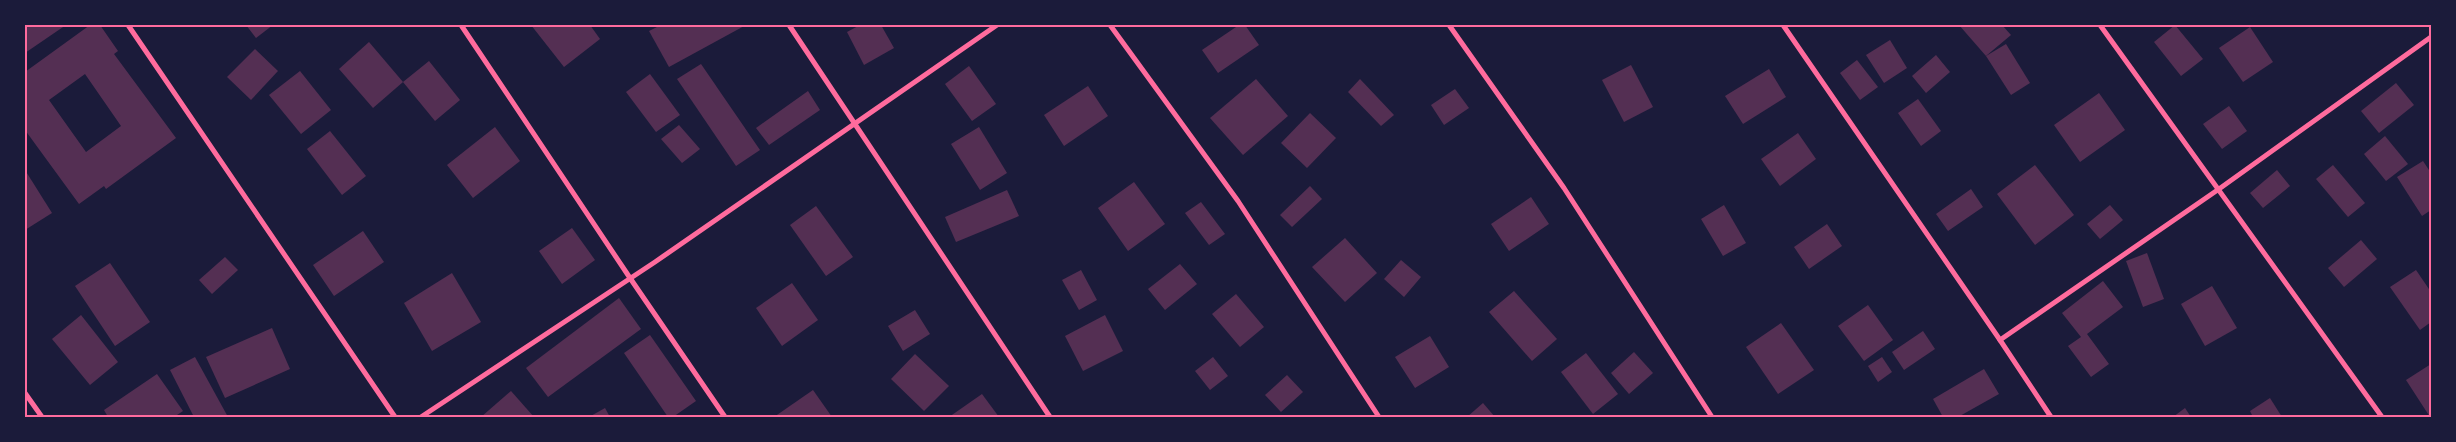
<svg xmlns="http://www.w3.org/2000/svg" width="2456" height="442" font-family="'Source Serif 4',serif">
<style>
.building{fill:#542f53;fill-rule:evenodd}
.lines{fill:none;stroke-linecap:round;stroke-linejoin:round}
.minor{stroke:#ff6b9d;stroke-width:5}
.neatline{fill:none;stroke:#ff6b9d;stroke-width:2}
</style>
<rect width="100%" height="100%" fill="#1b1b3a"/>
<g class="building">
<path d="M25,25H66L25,53Z"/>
<path d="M90,25H100L118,51L114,54L176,138L106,189L104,186L79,204L25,130V72ZM85,74L121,126L86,152L49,100Z"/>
<path d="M246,25H273L256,38Z"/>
<path d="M531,25H590L600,39L564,67Z"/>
<path d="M661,25H746L669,67L649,31Z"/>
<path d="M860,25H881L894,48L864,65L847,32Z"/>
<path d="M1239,25H1245L1259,45L1218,73L1202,50Z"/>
<path d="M1959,25H2002L2011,35L1986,56Z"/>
<path d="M2175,25L2203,59L2181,76L2154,42Z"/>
<path d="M2250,27L2273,62L2243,82L2219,48Z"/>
<path d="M1890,40L1907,68L1884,83L1866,55Z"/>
<path d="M369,42L403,82L373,108L339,69Z"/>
<path d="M2006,44L2030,83L2011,95L1986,56Z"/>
<path d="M255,49L278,71L251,100L227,77Z"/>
<path d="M1936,55L1950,72L1926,93L1912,76Z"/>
<path d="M1857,60L1878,87L1860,100L1840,73Z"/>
<path d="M429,61L460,100L435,121L403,82Z"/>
<path d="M701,64L760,150L736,166L677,79Z"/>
<path d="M1631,65L1653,107L1624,122L1602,80Z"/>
<path d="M969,66L996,104L972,121L945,84Z"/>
<path d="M1769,69L1786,97L1743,124L1725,96Z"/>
<path d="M300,71L331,110L301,134L269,95Z"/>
<path d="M650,74L680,115L656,132L626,92Z"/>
<path d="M1256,79L1288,116L1243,155L1210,118Z"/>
<path d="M1360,79L1394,115L1381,126L1348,92Z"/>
<path d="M2396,83L2414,105L2379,133L2361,111Z"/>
<path d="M1088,86L1108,116L1064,146L1044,115Z"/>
<path d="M1455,89L1469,108L1444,125L1431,105Z"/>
<path d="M808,91L820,110L769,145L756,128Z"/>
<path d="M2099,93L2125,130L2080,162L2054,125Z"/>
<path d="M1918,99L1941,131L1921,146L1898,113Z"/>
<path d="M2229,106L2247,131L2222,149L2203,124Z"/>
<path d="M1310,113L1336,138L1307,168L1281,143Z"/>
<path d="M679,125L700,149L682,163L661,139Z"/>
<path d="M495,127L520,161L473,198L447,165Z"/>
<path d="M979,127L1007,173L980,190L951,144Z"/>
<path d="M330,131L366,176L342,195L307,149Z"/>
<path d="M1798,133L1816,159L1780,186L1761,159Z"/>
<path d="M2385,136L2408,164L2386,181L2364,154Z"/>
<path d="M2423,161L2431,173V210L2422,216L2397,177Z"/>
<path d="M2035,165L2074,215L2035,245L1997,194Z"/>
<path d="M2333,165L2365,203L2348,217L2316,179Z"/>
<path d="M25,170L52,213L25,230Z"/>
<path d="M2277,170L2290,186L2263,208L2250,193Z"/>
<path d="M1134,182L1165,224L1128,251L1098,208Z"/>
<path d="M1310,186L1322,199L1292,227L1280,215Z"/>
<path d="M1971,189L1983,207L1948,231L1936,214Z"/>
<path d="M1007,190L1019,216L956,242L945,217Z"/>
<path d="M1531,197L1549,224L1509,251L1491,224Z"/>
<path d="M1201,202L1225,234L1209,245L1185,213Z"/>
<path d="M1724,205L1746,243L1723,256L1701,219Z"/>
<path d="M2110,205L2123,220L2100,239L2087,224Z"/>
<path d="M816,206L853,257L826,276L790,225Z"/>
<path d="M1827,224L1842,246L1809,269L1794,247Z"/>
<path d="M572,228L595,260L562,284L539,251Z"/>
<path d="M363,231L384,262L334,296L313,265Z"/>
<path d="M1345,238L1377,273L1345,302L1312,267Z"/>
<path d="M2361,240L2377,259L2344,287L2328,268Z"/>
<path d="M2147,253L2164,299L2143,307L2126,261Z"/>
<path d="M225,257L238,270L212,294L199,280Z"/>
<path d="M1401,260L1421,277L1404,297L1384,279Z"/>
<path d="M110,263L150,322L115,346L75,286Z"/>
<path d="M1180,264L1197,284L1165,310L1148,289Z"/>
<path d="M1081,270L1097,300L1079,310L1062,280Z"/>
<path d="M2416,270L2431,292V322L2420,330L2390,287Z"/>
<path d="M452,273L481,322L432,351L404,303Z"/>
<path d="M2103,281L2123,307L2087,334L2109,364L2091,377L2068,346L2081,337L2062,313Z"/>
<path d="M792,283L818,320L782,346L756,308Z"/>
<path d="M2212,286L2237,328L2205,346L2181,304Z"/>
<path d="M1514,291L1557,339L1532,361L1489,312Z"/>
<path d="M1236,294L1264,327L1240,347L1212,314Z"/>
<path d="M619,298L641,329L548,397L526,368Z"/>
<path d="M1868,305L1893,340L1864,361L1838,326Z"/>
<path d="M915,310L930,334L903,351L888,326Z"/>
<path d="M81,315L118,362L90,385L52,339Z"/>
<path d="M1105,315L1123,351L1083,371L1065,336Z"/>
<path d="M1781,323L1814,370L1778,394L1746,347Z"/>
<path d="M272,328L290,369L225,398L206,357Z"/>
<path d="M1923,331L1935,349L1904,370L1892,352Z"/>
<path d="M650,335L696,401L673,417H668L624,353Z"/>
<path d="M1430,336L1449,367L1415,388L1395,357Z"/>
<path d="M1634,352L1653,373L1629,394L1611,373Z"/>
<path d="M1586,353L1618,394L1593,414L1561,372Z"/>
<path d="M915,354L949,386L924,411L891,379Z"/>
<path d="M195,357L228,417H194L170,370Z"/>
<path d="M1213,357L1228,376L1210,390L1195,371Z"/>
<path d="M1882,357L1892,372L1878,382L1868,366Z"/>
<path d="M2431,364V417H2430L2406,380Z"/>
<path d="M1984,369L1999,394L1958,417H1943L1933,399Z"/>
<path d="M157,374L183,411L174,417H108L104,410Z"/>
<path d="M1287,375L1303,392L1281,412L1265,395Z"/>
<path d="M813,390L832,417H774Z"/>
<path d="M511,391L534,417H481Z"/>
<path d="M982,394L999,417H949Z"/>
<path d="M2270,398L2282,417H2253L2250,411Z"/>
<path d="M1483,403L1495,417H1467Z"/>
<path d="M605,408L610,417H589Z"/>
<path d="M2185,408L2191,417H2173Z"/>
</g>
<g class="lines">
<g class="minor">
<path d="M128,25L395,417"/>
<path d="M461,25L630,278L725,417"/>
<path d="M789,25L1050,417"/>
<path d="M1110,25L1238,201L1379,417"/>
<path d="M1449,25L1564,188L1712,417"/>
<path d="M1783,25L2000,340L2051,417"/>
<path d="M2100,25L2382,417"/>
<path d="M2000,340L2219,189L2431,37"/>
<path d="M25,393L42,417"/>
<path d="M421,417L655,262L997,25"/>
</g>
</g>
<rect width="2456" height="442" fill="none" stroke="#1b1b3a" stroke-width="52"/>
<rect x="26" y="26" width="2404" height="390" class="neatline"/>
</svg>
